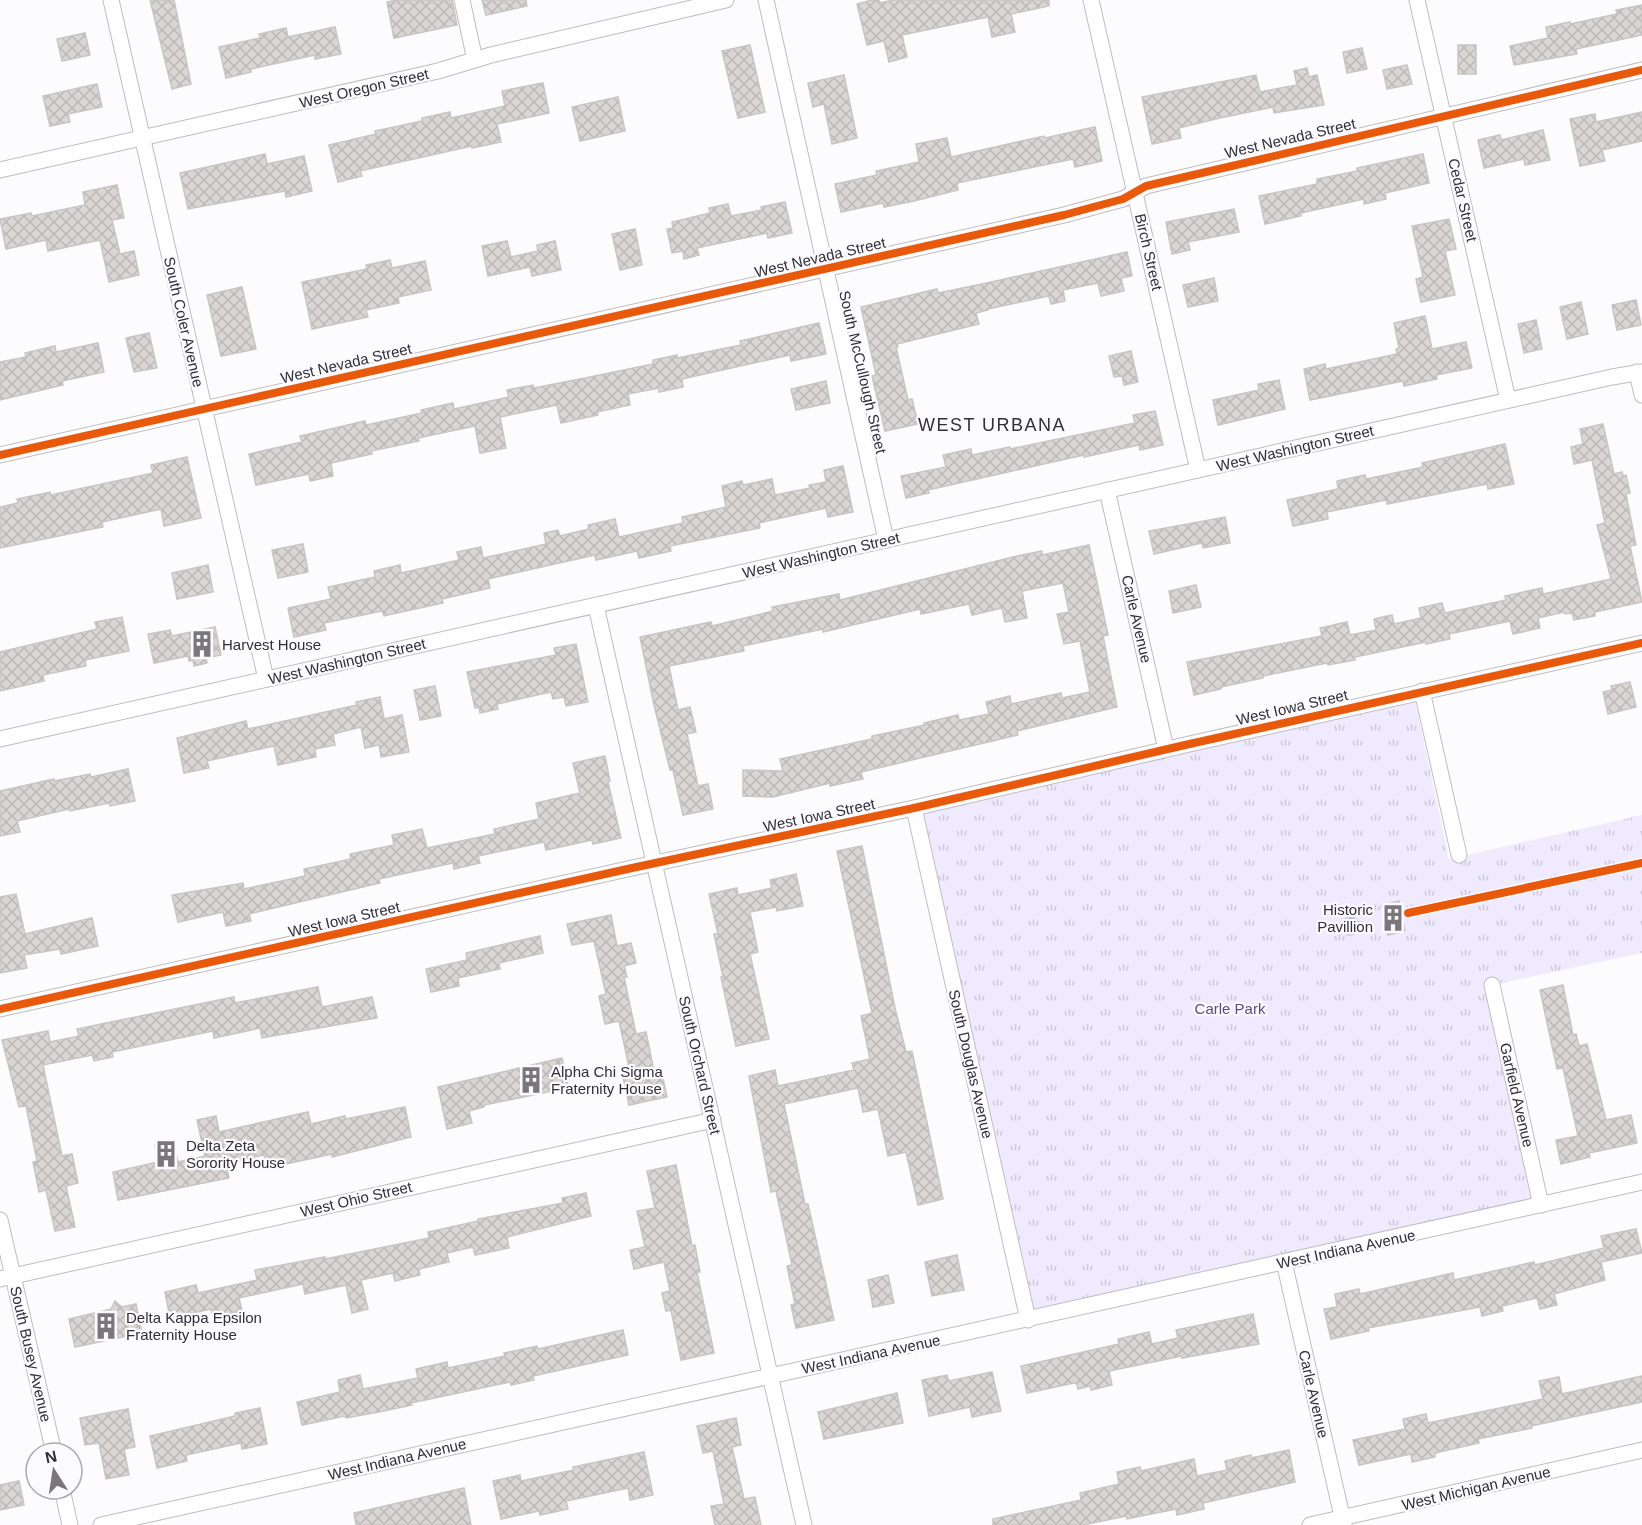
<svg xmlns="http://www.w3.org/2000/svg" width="1642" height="1525" font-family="Arial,sans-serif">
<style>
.park{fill:url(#park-tufts)}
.water{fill:url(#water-ripples)}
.building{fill:url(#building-cross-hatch);stroke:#c8c5c3;stroke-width:1.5}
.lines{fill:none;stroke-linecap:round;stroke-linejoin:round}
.street-casing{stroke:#bebdc1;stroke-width:17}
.street{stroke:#fffeff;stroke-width:15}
.cycleway-casing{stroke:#fbfafe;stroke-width:11}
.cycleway{stroke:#e8590c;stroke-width:8}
.labels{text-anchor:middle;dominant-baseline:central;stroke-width:4.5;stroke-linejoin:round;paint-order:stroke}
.street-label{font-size:15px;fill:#323037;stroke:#fbfafe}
.poi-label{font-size:15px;fill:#323037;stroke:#fbfafe;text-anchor:start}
.park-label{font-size:15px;fill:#5e4b83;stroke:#fbfafe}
.quarter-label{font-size:18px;letter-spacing:1.5px;fill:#323037;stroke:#fbfafe}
</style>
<defs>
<pattern id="park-tufts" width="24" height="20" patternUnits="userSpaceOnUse" patternTransform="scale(1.5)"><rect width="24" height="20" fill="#efeafd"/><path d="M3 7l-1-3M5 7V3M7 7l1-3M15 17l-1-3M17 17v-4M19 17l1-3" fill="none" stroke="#cdc9d9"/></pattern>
<pattern id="water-ripples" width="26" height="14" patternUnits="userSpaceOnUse" patternTransform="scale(1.5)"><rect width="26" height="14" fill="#cec6e4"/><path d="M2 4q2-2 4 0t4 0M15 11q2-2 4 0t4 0" fill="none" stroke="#b1aac4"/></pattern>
<pattern id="building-cross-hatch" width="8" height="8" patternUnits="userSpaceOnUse" patternTransform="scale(1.5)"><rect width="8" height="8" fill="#d9d6d4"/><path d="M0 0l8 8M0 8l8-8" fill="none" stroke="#bbb8b7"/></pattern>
</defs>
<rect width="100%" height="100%" fill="#fcfbfd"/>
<path class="park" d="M1415,701L1449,859L1642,815V953L1492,985L1541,1205L1028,1320L914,808Z"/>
<circle class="water" cx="1350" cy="926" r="10"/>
<g class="building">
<path d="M150,0H174L191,84L172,89Z"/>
<path d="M396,0H452L457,25L394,38L387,2Z"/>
<path d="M482,0H526L527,6L486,15Z"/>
<path d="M872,0H879L880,3L893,0H1049V6L1011,14L1015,32L992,37L988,17L902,35L907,57L889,62L884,41L867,45L857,4Z"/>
<path d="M1642,5V35L1576,49L1577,54L1514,65L1510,46L1548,38L1546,27L1570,22V24L1617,14L1616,10Z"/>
<path d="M335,27L341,54L315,59V55L251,69V72L226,78L219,47L260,38L259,34L286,28L288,37Z"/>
<path d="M85,33L90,55L62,61L57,39Z"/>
<path d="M750,45L765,112L738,118L722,51Z"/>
<rect x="1458" y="45" width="18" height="29"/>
<path d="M1362,48L1367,69L1347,73L1343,52Z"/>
<path d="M1407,65L1412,84L1387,89L1383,70Z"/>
<path d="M1307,68L1309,77L1317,75L1324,105L1274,113L1273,107L1220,118L1179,128L1181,138L1152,144L1142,97L1256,75L1260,92L1297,85L1294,71Z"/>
<path d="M844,75L857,138L832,144L824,104L813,107L808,83Z"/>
<path d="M543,83L549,113L497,124L501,142L472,148V146L360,171L362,176L338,182L329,145L376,134L375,131L422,121V118L450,112L451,118L505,106L502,91Z"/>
<path d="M97,84L102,107L68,114L70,122L50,126L43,96Z"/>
<path d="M618,97L625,131L580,141L572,107Z"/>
<path d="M1642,112V141L1602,150L1605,161L1580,166L1570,119L1595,114L1596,122Z"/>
<path d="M1095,127L1102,161L1075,167L1073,159L957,183L958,190L914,201L884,207L883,203L841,212L835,184L877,175L876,171L919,162L916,144L947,138L951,157L1044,136L1045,138Z"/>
<path d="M1543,130L1550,160L1525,165L1524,159L1484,168L1478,140L1500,135L1501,140Z"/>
<path d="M265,154L267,164L304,156L312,191L286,197L285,191L188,209L180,173Z"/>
<path d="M1423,154L1429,183L1385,193L1386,199L1364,204V199L1301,213V216L1265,224L1259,196L1317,184V179L1357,171V168Z"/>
<path d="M117,185L124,218L112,220L120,254L134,251L139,275L109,282L100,240L48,251L46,240L6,249L0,219L31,213L32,216L85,205L83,192Z"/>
<path d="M785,202L792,233L768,238L767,233L697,248L699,255L684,259L683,251L672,253L667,229L673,228L672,222L710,213L709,208L728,204L731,216L762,210L761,207Z"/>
<path d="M1234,209L1239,232L1188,242L1190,250L1172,254L1166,222Z"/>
<path d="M1449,219L1456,249L1445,251L1455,295L1421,302L1416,279L1423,277L1412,226Z"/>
<path d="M635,229L642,265L620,270L612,234Z"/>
<path d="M507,241L511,257L538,251L537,245L555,241L561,270L532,276L530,267L488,276L482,246Z"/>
<path d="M1127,252L1132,276L1121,278L1124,291L1101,296L1098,283L1063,290L1065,301L1051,304L1049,296L988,309V310L976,313L979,324L897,344L898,347H896L908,400L912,399L918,424L885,431L872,376L876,375L861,307L937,289L938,293L982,284Z"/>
<path d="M390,260L392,268L425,261L431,290L398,297L399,303L366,310L368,317L312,329L302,282L367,269L366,265Z"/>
<path d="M1214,278L1218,301L1188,307L1183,285Z"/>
<path d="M242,287L256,349L221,356L207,295Z"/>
<path d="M1636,300L1641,325L1617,330L1612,305Z"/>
<path d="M1581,302L1588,334L1567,339L1560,307Z"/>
<path d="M1425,316L1432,349L1466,342L1472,368L1436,375L1437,379L1404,386L1403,381L1310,400L1304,369L1325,364L1326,369L1397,354L1396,349L1399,348L1394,323Z"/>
<path d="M1536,320L1542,349L1524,353L1518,324Z"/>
<path d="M819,323L826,354L791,361L790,355L682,379L683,387L659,392V388L628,394L630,405L597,412L598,415L561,423L557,405L500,417L506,448L480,453L475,426L418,438L419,441L371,451L372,454L331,463L333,476L310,481L309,474L256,485L249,454L302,442L300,436L365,421L366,425L422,413L421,410L453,403L454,409L509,397L507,390L533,385L534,388L590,377L653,364V360L677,355V358L741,345L740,341Z"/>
<path d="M149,333L157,368L134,372L126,338Z"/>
<path d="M98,343L104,372L62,381L63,385L0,400V362L26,357L25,353L55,346L56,352Z"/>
<path d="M1131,351L1138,382L1124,385L1122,376L1114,377L1109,356Z"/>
<path d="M1279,380L1285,409L1218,425L1213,400L1259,390L1258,384Z"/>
<path d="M826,381L830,403L796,410L791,389Z"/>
<path d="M1155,411L1163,445L1140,450L1139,445L1084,457V455L928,490L929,493L906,498L901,476L946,467L943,455L971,449L972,455L1010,447V449L1135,423L1133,415Z"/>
<path d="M1603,424L1614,474L1622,472L1623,476L1626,475L1630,493L1626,494L1636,545L1630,546L1642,602L1595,612V616L1574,620L1572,613L1565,614L1564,612L1538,618L1540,628L1513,634L1510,621L1449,634L1450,639L1426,644V642L1355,657V660L1328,665L1327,663L1263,676V678L1221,687V689L1194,695L1187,662L1322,636L1320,628L1347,622L1350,635L1376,630L1374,619L1392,615L1394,624L1421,618L1419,608L1442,603L1445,613L1506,600L1505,596L1542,588L1543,594L1611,579L1597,525L1605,523L1592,460L1574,464L1571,447L1583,444L1580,429Z"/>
<path d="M1505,444L1514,484L1488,489L1487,484L1387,504L1386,500L1327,512L1328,519L1293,526L1287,500L1338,489L1337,481L1365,475L1366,479L1423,467L1422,463Z"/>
<path d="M187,457L201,518L164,526L161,509L102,522L103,527L0,548V507L18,503L17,499L50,492L51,495L153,473L151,465Z"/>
<path d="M843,466L853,512L828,517L826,508L759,523L760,528L670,546L671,551L639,558L637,551L596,560L595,555L488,579L490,588L442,599L443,603L384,616L382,611L324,623L326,630L294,637L288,608L331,599L328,587L375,577L374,571L400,565L401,573L459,560L457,552L481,547L483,558L546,544L544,533L558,530L560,536L589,529L588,525L615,519L619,537L683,523L682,517L726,507L722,486L742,481L743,485L772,479L775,495L810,488L809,485L826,482L824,470Z"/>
<path d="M1225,517L1230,543L1203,548L1202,543L1154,554L1149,531Z"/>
<path d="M303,544L308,572L278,578L272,550Z"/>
<path d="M1089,545L1108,635L1103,636L1117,707L1017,731L1018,735L861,772L863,779L830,786V783L773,797L743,796V770L783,771L780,759L872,739V736L925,725L924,723L958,715L959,720L989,714L986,702L1010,696L1011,704L1061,693L1062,698L1090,692L1080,641L1064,644L1057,614L1069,612L1063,583L1022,591L1027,618L1005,622L1002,608L972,615L969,604L921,614L920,609L823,632V629L743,646L744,651L669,666L678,710L690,707L696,732L687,734L698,786L708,784L713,809L683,815L673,770H670L654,705L640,637L711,622L712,626L773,611L772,607L839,594L840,600L1013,557L1042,551V555Z"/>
<path d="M208,565L213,592L177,599L172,573Z"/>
<path d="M1196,585L1201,607L1173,613L1169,591Z"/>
<path d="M122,617L129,651L85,660L86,666L43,675L44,681L0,691V652L97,629L95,622Z"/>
<path d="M215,627L221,655L206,658L207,663L194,666L193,660L189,661L188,656L154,663L148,634L170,630L172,636Z"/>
<path d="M576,644L588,702L566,706L564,697L553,699L551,692L497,704L498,709L480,713L479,707L475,708L467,672L556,655L554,648Z"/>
<path d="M1630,682L1636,707L1608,714L1603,692L1612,690L1611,686Z"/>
<path d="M435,686L441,716L420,720L414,690Z"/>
<path d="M380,697L384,719L402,715L409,752L381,757L379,745L365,748L361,727L333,734L335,745L315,749L316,757L278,765L274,746L207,761L209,768L184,773L177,738L246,721L248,729L357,705L356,702Z"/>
<path d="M605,756L610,781L608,782L621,838L593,844L592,840L546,850L544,842L478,856L480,863L454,869L453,863L379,879L380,883L249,914L251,921L226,926L223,912L178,922L172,895L243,883L244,889L305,876L304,869L351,859L350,854L394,845L392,835L422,829L427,848L495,834L494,829L539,819L536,803L580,793L573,763Z"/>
<path d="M128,769L135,801L110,806L109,803L70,811L69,809L17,821L20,832L0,836V791L54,779V781L90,774L91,777Z"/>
<path d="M862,846L895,1008L906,1052L912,1051L943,1199L918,1205L906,1152L888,1156L878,1109L863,1112L858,1088L784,1104L805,1204H808L834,1320L796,1328L791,1305L795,1304L787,1266L792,1265L776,1191L771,1192L749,1076L775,1070L778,1086L854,1070L852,1063L870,1059L861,1016L872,1013L837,851Z"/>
<path d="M796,874L803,906L777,911L776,907L750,912L758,952L750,954L769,1039L736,1046L721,977H723L714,934H718L709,894L737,888L738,895L772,888L770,880Z"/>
<path d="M16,894L25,934L92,918L98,946L61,954L60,949L24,955L27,968L0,973V897Z"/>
<path d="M1399,901L1405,931L1388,935L1382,905Z"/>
<path d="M611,915L617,946L631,943L636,963L624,966L627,977H624L636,1034L646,1032L654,1071L661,1069L667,1097L629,1105L623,1077L631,1076L619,1021L605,1024L599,996L606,994L594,941L572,945L567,924Z"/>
<path d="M540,936L543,953L499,963L500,969L458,978L459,986L431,992L426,969L467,960L466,953Z"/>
<path d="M1563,985L1573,1035L1576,1034L1579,1046L1587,1044L1606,1120L1631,1115L1637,1143L1589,1153L1590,1157L1561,1164L1556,1140L1578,1136L1563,1068L1557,1069L1540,990Z"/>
<path d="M318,987L322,1007L372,997L377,1018L262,1038L260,1028L214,1038L213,1031L112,1052L113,1057L94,1061L92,1055L43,1065L62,1156L72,1154L78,1183L66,1186L75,1227L55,1231L46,1190L39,1192L33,1162L37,1161L26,1106L19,1107L2,1040L48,1031L50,1042L79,1036L77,1029L106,1023L234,997L235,1003Z"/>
<path d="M562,1058L568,1085L558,1087V1090L484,1105V1107L469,1111L472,1123L447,1129L438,1087Z"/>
<path d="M405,1107L411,1137L332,1157V1154L267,1168L264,1155L226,1163L229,1178L118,1200L113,1172L158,1162L155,1144L173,1140L178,1162L205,1156L197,1120L216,1116L219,1132L308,1112L311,1124L345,1116L346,1119Z"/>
<path d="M676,1165L692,1246L695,1245L700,1272H697L714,1353L681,1360L671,1310L666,1311L662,1293L670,1291L664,1262L634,1269L630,1250L645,1247L637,1211L655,1208L647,1171Z"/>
<path d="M586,1193L591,1216L507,1237L509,1248L475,1255L473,1247L447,1253L449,1262L419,1269L420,1275L395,1281L393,1273L361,1280L368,1309L352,1313L346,1285L305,1294L303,1284L239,1298L242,1311L213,1317L211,1309L170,1318L165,1292L196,1285L198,1293L257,1280L255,1270L325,1257V1259L429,1238L428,1232L478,1221V1219L563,1203L562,1198Z"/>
<path d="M1636,1229L1642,1253L1601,1262L1605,1280L1554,1294L1557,1305L1540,1309L1537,1298L1502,1306L1503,1311L1482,1316L1480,1307L1368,1328L1369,1331L1331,1339L1324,1309L1337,1307L1335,1294L1359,1289L1360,1294L1453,1273L1454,1280L1534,1262L1535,1265L1604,1248L1601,1236Z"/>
<path d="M957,1255L964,1290L932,1296L925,1262Z"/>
<path d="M888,1275L894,1303L873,1307L868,1280Z"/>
<path d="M115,1301L122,1307L136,1304L142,1333L75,1347L69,1319L111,1309Z"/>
<path d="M1253,1314L1259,1344L1182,1358V1356L1109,1371L1112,1385L1091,1390L1090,1386L1078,1389L1077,1384L1074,1383L1027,1393L1021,1366L1119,1344L1118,1339L1149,1332L1152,1344L1178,1338L1176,1330Z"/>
<path d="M623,1330L628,1355L533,1376L534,1380L511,1385L510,1382L411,1403L412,1405L379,1412L346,1418L345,1416L302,1425L297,1402L340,1392L338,1380L360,1375L363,1389L418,1378L416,1369L447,1362L448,1368L505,1356L504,1353L537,1346L538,1349Z"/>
<path d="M992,1372L1001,1411L972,1417L970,1407L929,1416L922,1380L947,1375L949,1381Z"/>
<path d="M1642,1376V1402L1531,1426L1532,1428L1478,1439L1479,1443L1435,1453V1457L1412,1462L1411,1454L1359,1465L1353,1440L1405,1429L1403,1419L1426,1414L1428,1423L1543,1399L1539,1381L1559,1377L1562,1394Z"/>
<path d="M897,1393L903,1423L824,1439L818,1412Z"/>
<path d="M260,1408L267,1444L242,1449L241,1443L186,1455L187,1461L157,1468L150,1436L235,1416V1413Z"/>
<path d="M128,1409L135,1447L124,1449L129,1475L106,1479L99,1443L85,1445L80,1418Z"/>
<path d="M736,1418L741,1445L732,1447L744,1499L755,1497L761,1525H715L711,1506L724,1504L713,1451L703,1453L697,1426Z"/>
<path d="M1289,1450L1295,1482L1203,1503L1204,1509L1177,1515L1176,1509L1127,1519L1126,1516L1083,1525H993V1519L1081,1500L1080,1493L1119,1484L1117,1472L1140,1467L1141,1471L1194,1459L1197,1476L1227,1470L1225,1461L1251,1455V1458Z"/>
<path d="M644,1452L653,1495L630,1500L628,1488L566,1501L568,1509L540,1515L539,1511L501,1519L493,1481L520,1475L521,1481L574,1470L573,1467Z"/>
<path d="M19,1481L24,1505L0,1510V1485Z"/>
<path d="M464,1488L471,1525H356L354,1513Z"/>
</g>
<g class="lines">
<defs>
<g id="street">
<path d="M111,0L266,679"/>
<path d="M462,0L475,60"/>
<path d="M766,0L886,540"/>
<path d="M1091,0L1198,470"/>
<path d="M1417,0L1508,400"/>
<path d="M0,170L438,71L491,55L726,0"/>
<path d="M1637,372L1642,395"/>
<path d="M0,455L1064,215L1123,199L1146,186L1642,70"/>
<path d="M1107,490L1166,749"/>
<path d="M596,606L804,1525"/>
<path d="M1422,691L1459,855"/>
<path d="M0,739L1612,377L1642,372"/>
<path d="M914,808L1028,1320"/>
<path d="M1492,985L1541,1205"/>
<path d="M0,1009L632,868L914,808L1185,745L1642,643"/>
<path d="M0,1220L54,1453"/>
<path d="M1284,1262L1344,1525"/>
<path d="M0,1279L713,1120"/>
<path d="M62,1489L70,1525"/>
<path d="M101,1525L1642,1182"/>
<path d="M1310,1525L1642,1450"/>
</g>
</defs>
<use href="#street" class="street-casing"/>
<use href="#street" class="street"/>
<defs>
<g id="cycleway">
<path d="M0,455L1064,215L1123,199L1146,186L1642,70"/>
<path d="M1408,913L1642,863"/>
<path d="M0,1009L632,868L914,808L1185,745L1642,643"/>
</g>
</defs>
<use href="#cycleway" class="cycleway-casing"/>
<use href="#cycleway" class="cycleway"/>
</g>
<defs>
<symbol id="building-bare" viewBox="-9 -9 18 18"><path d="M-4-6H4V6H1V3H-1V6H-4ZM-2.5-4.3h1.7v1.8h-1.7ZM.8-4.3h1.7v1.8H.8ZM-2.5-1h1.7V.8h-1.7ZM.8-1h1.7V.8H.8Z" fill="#79777c" stroke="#fbfafe" stroke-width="2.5" paint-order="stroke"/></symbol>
</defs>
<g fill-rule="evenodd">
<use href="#building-bare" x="183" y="625" width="38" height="38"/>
<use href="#building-bare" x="1374" y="899" width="38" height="38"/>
<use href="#building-bare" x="512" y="1061" width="38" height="38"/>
<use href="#building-bare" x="147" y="1135" width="38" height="38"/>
<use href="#building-bare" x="87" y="1307" width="38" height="38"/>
</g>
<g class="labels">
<g class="street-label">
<text transform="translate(364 88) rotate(-13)">West Oregon Street</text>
<text transform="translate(1290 138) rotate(-13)">West Nevada Street</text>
<text transform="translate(1463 200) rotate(77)">Cedar Street</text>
<text transform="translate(1149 252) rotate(77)">Birch Street</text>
<text transform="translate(820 257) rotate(-13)">West Nevada Street</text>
<text transform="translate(184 322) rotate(77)">South Coler Avenue</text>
<text transform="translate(346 363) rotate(-13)">West Nevada Street</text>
<text transform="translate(863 372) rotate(77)">South McCullough Street</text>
<text transform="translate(1295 448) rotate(-13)">West Washington Street</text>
<text transform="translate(821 555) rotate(-13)">West Washington Street</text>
<text transform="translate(1137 619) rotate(77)">Carle Avenue</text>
<text transform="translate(347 661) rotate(-13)">West Washington Street</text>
<text transform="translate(1292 707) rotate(-13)">West Iowa Street</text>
<text transform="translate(819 815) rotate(-12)">West Iowa Street</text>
<text transform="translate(344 919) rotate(-13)">West Iowa Street</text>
<text transform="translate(971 1064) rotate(77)">South Douglas Avenue</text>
<text transform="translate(700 1065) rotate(77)">South Orchard Street</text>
<text transform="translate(1517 1095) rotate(77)">Garfield Avenue</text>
<text transform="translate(356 1199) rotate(-13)">West Ohio Street</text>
<text transform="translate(1346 1249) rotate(-12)">West Indiana Avenue</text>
<text transform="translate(31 1354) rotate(77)">South Busey Avenue</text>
<text transform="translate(871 1354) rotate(-12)">West Indiana Avenue</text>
<text transform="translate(1314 1394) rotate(77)">Carle Avenue</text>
<text transform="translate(397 1459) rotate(-13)">West Indiana Avenue</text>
<text transform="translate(1476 1488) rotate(-13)">West Michigan Avenue</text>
</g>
<g class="poi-label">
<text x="222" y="644">Harvest House</text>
<text x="1373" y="909" text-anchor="end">Historic<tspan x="1373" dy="17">Pavillion</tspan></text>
<text x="551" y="1071">Alpha Chi Sigma<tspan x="551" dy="17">Fraternity House</tspan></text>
<text x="186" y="1145">Delta Zeta<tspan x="186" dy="17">Sorority House</tspan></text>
<text x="126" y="1317">Delta Kappa Epsilon<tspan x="126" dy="17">Fraternity House</tspan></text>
</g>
<g class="park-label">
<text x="1230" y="1008">Carle Park</text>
</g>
<g class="quarter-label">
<text x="992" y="425">WEST URBANA</text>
</g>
</g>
<g transform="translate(54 1471) rotate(348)"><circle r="28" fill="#fbfafe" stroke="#aba9ae" stroke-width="1.5"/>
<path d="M0-4.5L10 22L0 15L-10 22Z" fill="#79777c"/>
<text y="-9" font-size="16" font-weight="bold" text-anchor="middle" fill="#323037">N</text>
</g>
</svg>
